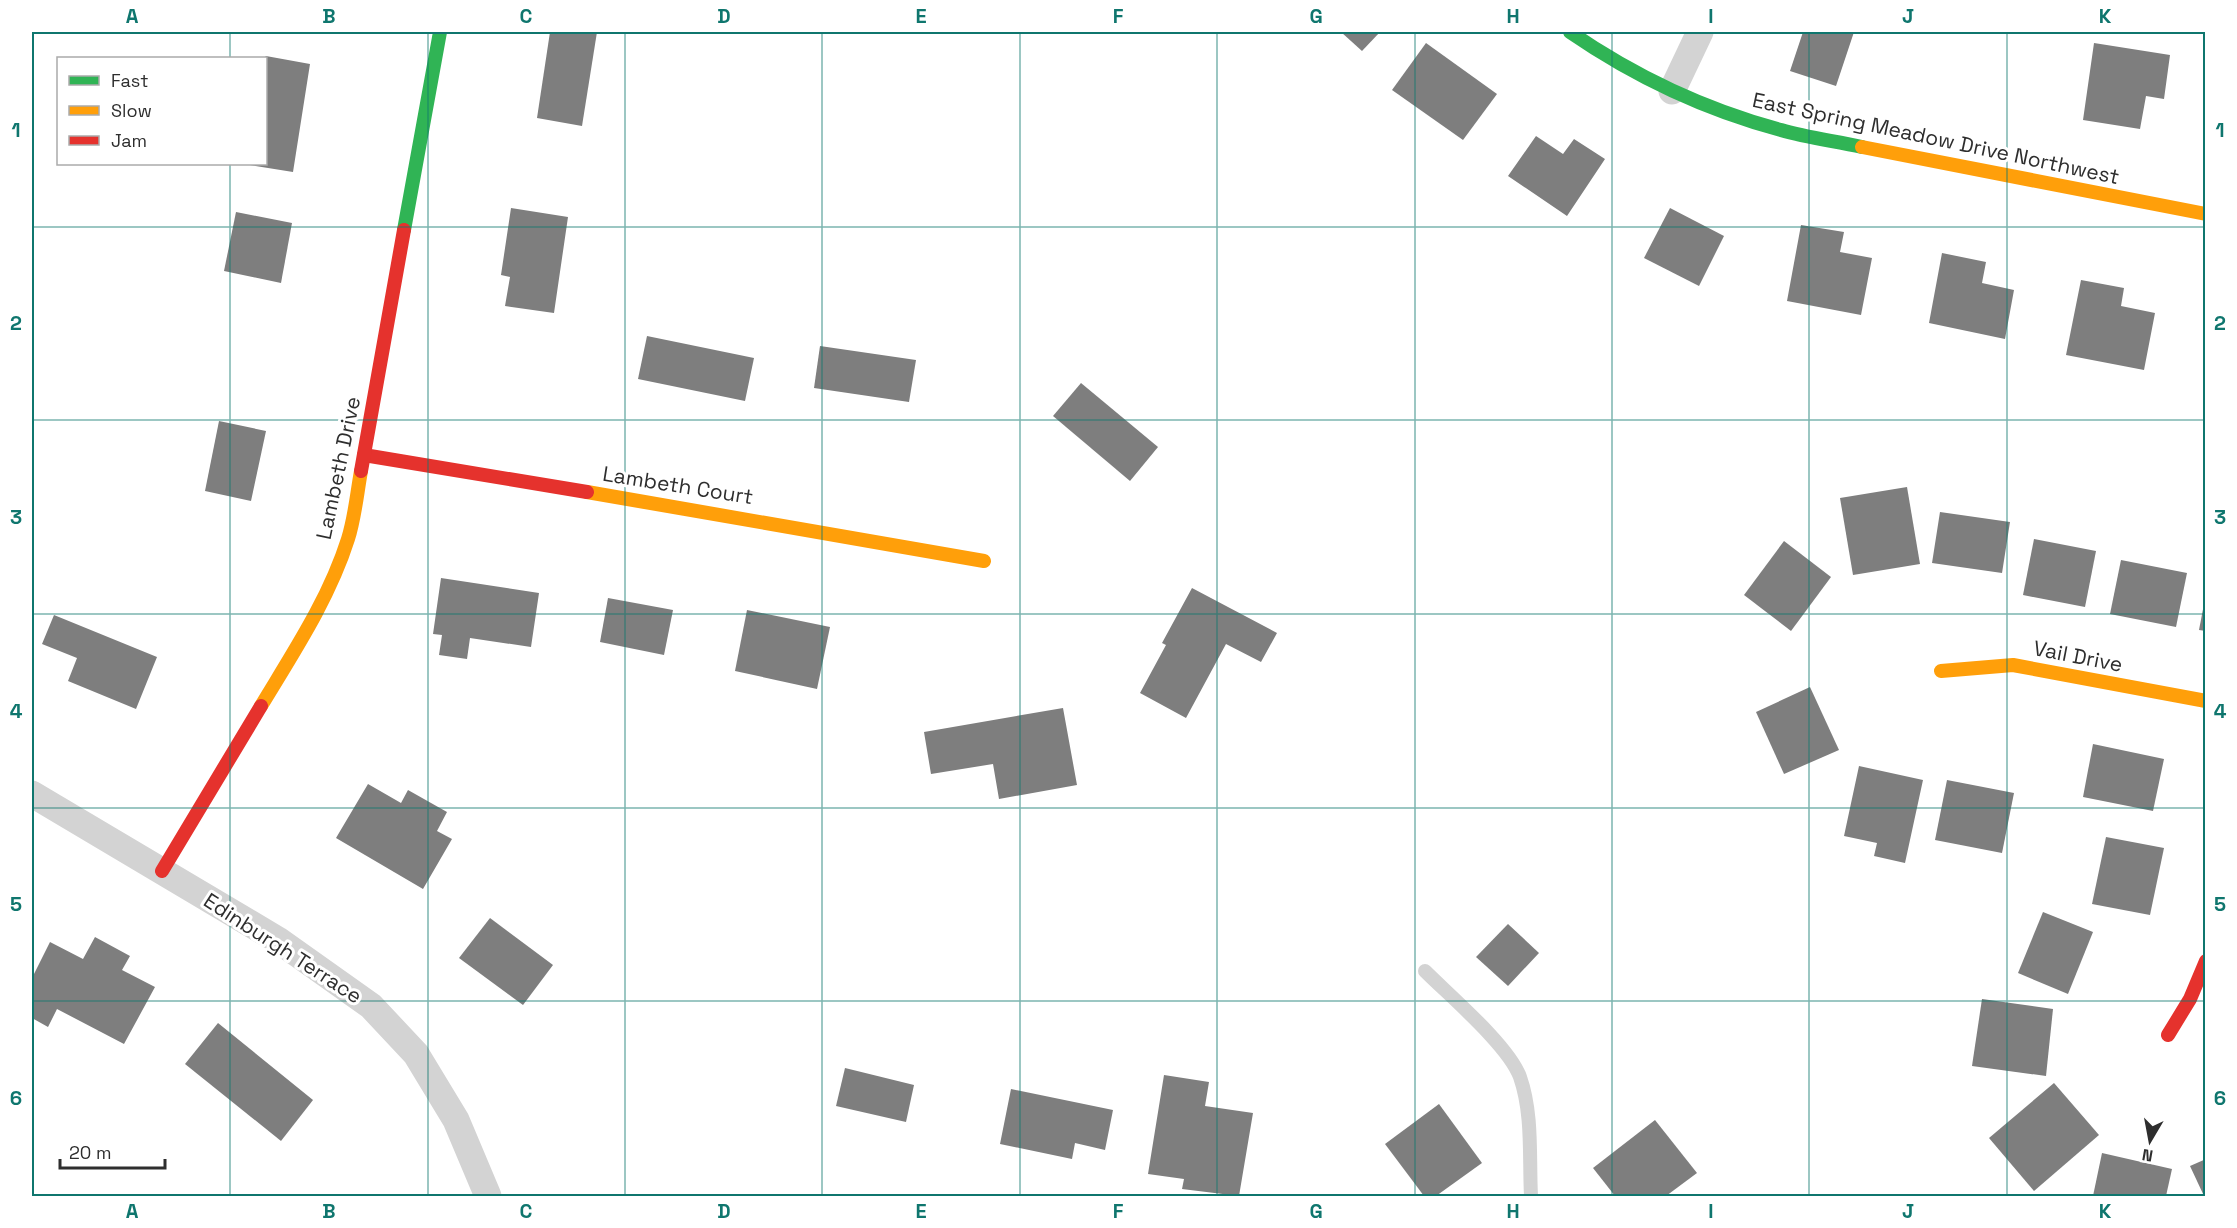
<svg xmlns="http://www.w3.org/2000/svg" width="2237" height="1228" font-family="'Space Grotesk',sans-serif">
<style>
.building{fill:#7e7e7e}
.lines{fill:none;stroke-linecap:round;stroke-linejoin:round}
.lane{stroke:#d3d3d3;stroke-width:14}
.street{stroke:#d3d3d3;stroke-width:27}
.fast{stroke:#30b455;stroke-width:14}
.slow{stroke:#ff9f0a;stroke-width:14}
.jam{stroke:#e5322d;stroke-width:14}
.grid{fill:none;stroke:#0f766e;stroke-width:1.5;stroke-opacity:0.55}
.labels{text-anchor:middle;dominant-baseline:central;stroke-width:6;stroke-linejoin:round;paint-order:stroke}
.street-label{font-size:21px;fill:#2e2e2e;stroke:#fff}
.neatline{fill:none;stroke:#0f766e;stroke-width:2}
.grid-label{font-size:20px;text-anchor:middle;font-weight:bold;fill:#0f766e}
</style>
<rect width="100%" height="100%" fill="#fff"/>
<g class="building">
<path d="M550,32H597L582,126L537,118Z"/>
<path d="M1341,32H1380L1362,51Z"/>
<path d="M1803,32H1854L1836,86L1790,71Z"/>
<path d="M1426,43L1497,94L1463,140L1392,90Z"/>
<path d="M2094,43L2170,55L2164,99L2146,96L2140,129L2083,120Z"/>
<path d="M266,56L310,64L293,172L250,165L266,164L264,58Z"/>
<path d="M1536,136L1563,154L1574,139L1605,159L1567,216L1508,176Z"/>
<path d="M511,208L568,217L554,313L505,306L510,277L501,275Z"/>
<path d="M1670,208L1724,236L1699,286L1644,258Z"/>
<path d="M236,212L292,223L281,283L224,271Z"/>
<path d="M1801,225L1844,232L1840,252L1872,258L1861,315L1787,301Z"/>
<path d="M1942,253L1986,262L1982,283L2014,290L2005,339L1929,323Z"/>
<path d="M2081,280L2124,288L2121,306L2155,313L2144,370L2066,355Z"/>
<path d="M647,336L754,358L745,401L638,379Z"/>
<path d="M820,346L916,360L909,402L814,388Z"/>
<path d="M1081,383L1158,447L1130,481L1053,416Z"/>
<path d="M219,421L266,431L251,501L205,491Z"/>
<path d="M1907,487L1920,564L1853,575L1840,498Z"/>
<path d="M1940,512L2010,522L2002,573L1932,563Z"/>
<path d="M2034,539L2096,551L2085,607L2023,595Z"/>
<path d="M1784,541L1831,577L1791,631L1744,595Z"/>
<path d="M2121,560L2187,573L2176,627L2110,614Z"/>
<path d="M441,578L539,593L531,647L470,638L467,659L439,655L442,635L433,634Z"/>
<path d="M1192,588L1277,633L1261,662L1226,644L1186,718L1140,693L1166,645L1162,643Z"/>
<path d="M608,598L673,610L664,655L600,642Z"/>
<path d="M2204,604H2206V631L2199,630Z"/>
<path d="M747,610L830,627L817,689L735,671Z"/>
<path d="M54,615L157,657L136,709L68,681L77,658L42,644Z"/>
<path d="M1810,687L1839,750L1784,774L1756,712Z"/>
<path d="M1063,708L1077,785L999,799L993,764L931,774L924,732Z"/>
<path d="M2093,744L2164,759L2153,811L2083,797Z"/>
<path d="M1859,766L1923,780L1905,863L1874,856L1877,843L1844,836Z"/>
<path d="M1947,780L2014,793L2002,853L1935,840Z"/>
<path d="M368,784L401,803L408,790L447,812L437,831L452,839L423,889L336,838Z"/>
<path d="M2106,837L2164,848L2150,915L2092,904Z"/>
<path d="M2043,912L2093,932L2068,994L2018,973Z"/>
<path d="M490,918L553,965L523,1005L459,958Z"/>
<path d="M1508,924L1539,953L1508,986L1476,957Z"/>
<path d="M95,937L130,956L122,970L155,987L124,1044L57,1009L48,1027L32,1018V978L50,942L83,959Z"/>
<path d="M1982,999L2053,1009L2046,1076L1972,1066Z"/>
<path d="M218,1023L313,1100L281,1141L185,1064Z"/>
<path d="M845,1068L914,1085L906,1122L836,1106Z"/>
<path d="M1164,1075L1209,1082L1205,1106L1253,1113L1239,1196L1182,1189L1184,1179L1148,1174Z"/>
<path d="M2054,1083L2099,1135L2034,1191L1989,1138Z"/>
<path d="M1011,1089L1113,1110L1105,1150L1075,1143L1072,1159L1000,1144Z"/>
<path d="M1439,1104L1482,1163L1436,1196H1424L1385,1144Z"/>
<path d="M1655,1120L1697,1173L1666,1196H1615L1593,1168Z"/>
<path d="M2102,1153L2172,1169L2166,1196H2093Z"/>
<path d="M2206,1159V1196H2204L2190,1166Z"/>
</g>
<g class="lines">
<path class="lane" d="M1425,971C1450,996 1509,1046 1520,1077C1533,1114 1529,1158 1531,1196"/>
<g class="street">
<path d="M1672,91L1700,32"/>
<path d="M32,794L278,940L371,1006L416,1054L456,1120L488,1196"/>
</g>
<g class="fast">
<path d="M1570,32C1634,76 1706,110 1781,130C1808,138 1836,141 1862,147"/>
<path d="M404,230L440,32"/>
</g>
<g class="slow">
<path d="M1862,147L2206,214"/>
<path d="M587,492L984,561"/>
<path d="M1941,671L2013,665L2206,701"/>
<path d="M261,706C293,653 329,599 348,539C355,517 357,493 361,471"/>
</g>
<g class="jam">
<path d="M364,455L587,492"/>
<path d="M361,471L404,230"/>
<path d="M162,871L261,706"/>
<path d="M2168,1035L2190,999L2206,961"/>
</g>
</g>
<path class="grid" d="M230,32V58M428,32V1196M625,32V1196M822,32V1196M1020,32V1196M1217,32V1196M1415,32V1196M1612,32V1196M1809,32V1196M2007,32V1196M230,164V1196M32,227H2206M32,420H2206M32,614H2206M32,808H2206M32,1001H2206"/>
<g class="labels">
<g class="street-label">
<text transform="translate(1936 138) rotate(12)">East Spring Meadow Drive Northwest</text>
<text transform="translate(338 468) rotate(-78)">Lambeth Drive</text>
<text transform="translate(678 485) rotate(9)">Lambeth Court</text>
<text transform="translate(2078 656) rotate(11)">Vail Drive</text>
<text transform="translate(283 948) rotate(33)">Edinburgh Terrace</text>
</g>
</g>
<rect width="2237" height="1228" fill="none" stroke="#ffffff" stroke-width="66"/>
<rect x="57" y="57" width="210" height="108" fill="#ffffff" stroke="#ababab" stroke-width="1.5"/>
<rect x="69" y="76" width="30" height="9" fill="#30b455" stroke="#ababab" stroke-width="1.5"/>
<text x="111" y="87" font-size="18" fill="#2e2e2e">Fast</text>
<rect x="69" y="106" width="30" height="9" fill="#ff9f0a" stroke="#ababab" stroke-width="1.5"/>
<text x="111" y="117" font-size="18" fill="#2e2e2e">Slow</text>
<rect x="69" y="136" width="30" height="9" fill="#e5322d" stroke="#ababab" stroke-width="1.5"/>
<text x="111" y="147" font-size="18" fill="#2e2e2e">Jam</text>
<g transform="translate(2150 1141) rotate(190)" stroke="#ffffff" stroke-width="4.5" paint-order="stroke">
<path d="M0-4.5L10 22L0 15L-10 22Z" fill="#2e2e2e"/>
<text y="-9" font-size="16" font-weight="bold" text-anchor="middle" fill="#2e2e2e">N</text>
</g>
<path d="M60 1159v9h105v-9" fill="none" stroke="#2e2e2e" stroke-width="3"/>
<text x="69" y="1159" font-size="18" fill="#2e2e2e" stroke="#ffffff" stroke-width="4.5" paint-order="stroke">20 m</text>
<rect x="33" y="33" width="2171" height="1162" class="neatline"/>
<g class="grid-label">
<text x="132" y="23">A</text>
<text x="329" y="23">B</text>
<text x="526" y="23">C</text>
<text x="724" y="23">D</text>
<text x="921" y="23">E</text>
<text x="1118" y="23">F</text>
<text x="1316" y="23">G</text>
<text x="1513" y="23">H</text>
<text x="1711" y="23">I</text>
<text x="1908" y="23">J</text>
<text x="2105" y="23">K</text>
<text x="16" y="137">1</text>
<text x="2220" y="137">1</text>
<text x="16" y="330">2</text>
<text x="2220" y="330">2</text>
<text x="16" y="524">3</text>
<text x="2220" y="524">3</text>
<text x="16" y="718">4</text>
<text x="2220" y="718">4</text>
<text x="16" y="911">5</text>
<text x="2220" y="911">5</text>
<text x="16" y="1105">6</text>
<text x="2220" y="1105">6</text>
<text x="132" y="1218">A</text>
<text x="329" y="1218">B</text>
<text x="526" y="1218">C</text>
<text x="724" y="1218">D</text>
<text x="921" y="1218">E</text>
<text x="1118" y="1218">F</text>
<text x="1316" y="1218">G</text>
<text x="1513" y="1218">H</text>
<text x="1711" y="1218">I</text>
<text x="1908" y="1218">J</text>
<text x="2105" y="1218">K</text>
</g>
</svg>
